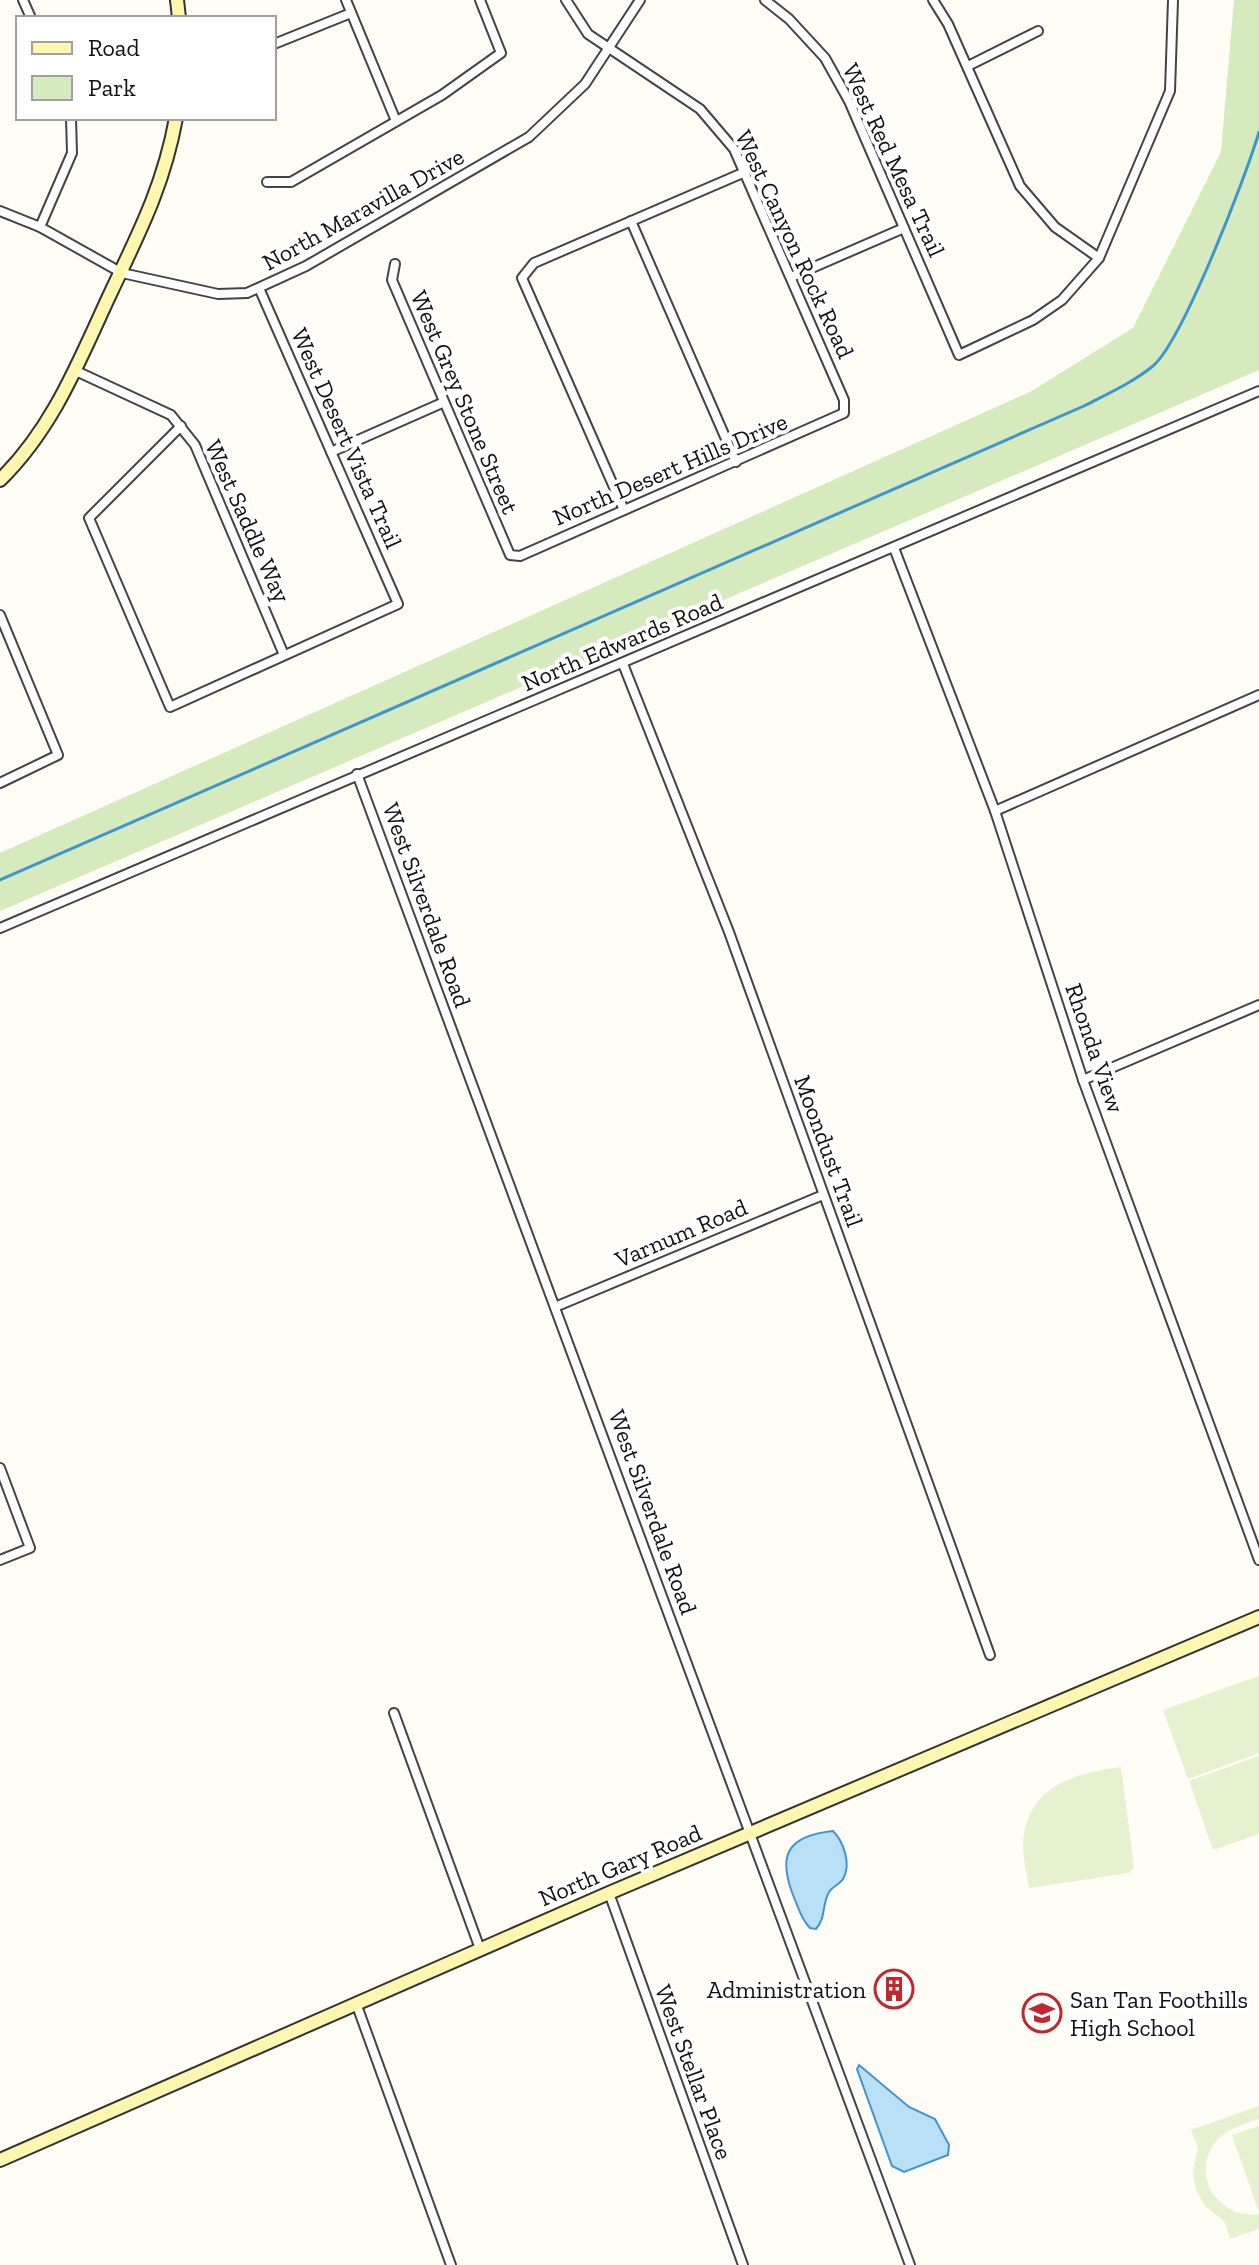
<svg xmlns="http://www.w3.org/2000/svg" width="1259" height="2265" font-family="'Zilla Slab',serif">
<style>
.green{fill:#d5ebbd}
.pitch{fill:#e6f2cf}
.water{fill:#b9e0f7;stroke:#3f96cf;stroke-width:2}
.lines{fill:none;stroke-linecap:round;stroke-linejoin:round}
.stream{stroke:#3f96cf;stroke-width:3}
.street-casing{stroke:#444;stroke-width:12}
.secondary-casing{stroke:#333;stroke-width:16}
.street{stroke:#fff;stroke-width:8}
.secondary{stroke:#fff6b0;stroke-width:12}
.labels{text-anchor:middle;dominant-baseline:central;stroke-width:8;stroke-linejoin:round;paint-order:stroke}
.street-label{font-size:24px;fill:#111;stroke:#fff}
.poi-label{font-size:24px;fill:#111;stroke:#fff;text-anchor:end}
</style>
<rect width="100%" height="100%" fill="#fffdf5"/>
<path class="green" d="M1234,0H1259V370L0,911V853L1030,392L1133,328L1221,152Z"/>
<g class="pitch">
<path d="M1259,1676V1753L1188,1779L1163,1710Z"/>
<path d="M1259,1756V1834L1213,1850L1189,1781Z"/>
<path d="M1121,1767L1134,1867L1129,1873L1029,1888C1027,1874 1023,1858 1023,1844C1026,1787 1074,1773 1121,1767Z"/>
<path d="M1259,2106V2119C1245,2124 1229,2128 1219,2138C1187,2171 1217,2220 1259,2214V2229L1230,2239L1224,2221L1205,2206L1196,2190L1193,2169L1198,2148L1191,2130Z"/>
<path d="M1259,2126V2210H1258L1232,2135Z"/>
</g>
<g class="water">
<path d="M833,1831C843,1841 852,1864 843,1879C840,1884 832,1887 829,1892C822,1904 826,1918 816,1929L810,1928C802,1920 799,1910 795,1900C777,1857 785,1836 833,1831Z"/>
<path d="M859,2065L909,2107L935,2119L949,2145L948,2155L904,2172L892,2166L857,2069Z"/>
</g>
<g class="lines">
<path class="stream" d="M0,880L1084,406C1107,394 1132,383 1153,366C1183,340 1246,176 1259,132"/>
<defs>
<g id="street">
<path d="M23,0L31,18"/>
<path d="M346,0L396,121"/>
<path d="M765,0L789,19L825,58L849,101L959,355L1033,320L1062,300L1099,258L1170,91L1173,0"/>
<path d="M933,0L948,24L1020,186L1055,227L1099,258"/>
<path d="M274,44L351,13"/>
<path d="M968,66L1038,31"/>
<path d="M267,182H291L442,95L501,53L480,0"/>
<path d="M0,211L40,227L122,273L218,294L247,293L306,266L529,137L585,84L640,0"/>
<path d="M631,221L736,462"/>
<path d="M40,227L72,153L71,118"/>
<path d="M395,264L392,280L510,555L520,556L844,413V400L734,149L700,109L588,34L566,0"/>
<path d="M791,277L904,228"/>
<path d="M76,371L171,415L195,445L284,655"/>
<path d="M181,426L89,518L170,707L398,604L259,288"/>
<path d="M331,452L442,403"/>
<path d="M624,510L522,278L534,263L745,172"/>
<path d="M894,548L995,811L1083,1080L1259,1560"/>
<path d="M0,615L58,755L0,783"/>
<path d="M623,664L729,932L990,1655"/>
<path d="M357,774L910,2265"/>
<path d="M995,811L1259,695"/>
<path d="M0,928L1259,391"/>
<path d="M1083,1080L1259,1005"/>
<path d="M555,1307L823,1195"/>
<path d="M0,1468L30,1548L0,1560"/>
<path d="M394,1713L480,1949"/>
<path d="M609,1893L743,2265"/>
<path d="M356,2003L451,2265"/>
</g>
<g id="secondary">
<path d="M177,0L179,18"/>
<path d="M0,480C55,426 80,358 112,290C140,231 164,184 176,118"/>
<path d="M0,2160L609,1893L1259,1617"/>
</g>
</defs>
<use href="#street" class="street-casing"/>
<use href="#secondary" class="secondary-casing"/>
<use href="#street" class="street"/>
<use href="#secondary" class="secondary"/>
</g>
<defs>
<symbol id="building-ring" viewBox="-11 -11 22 22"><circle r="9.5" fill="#fff" stroke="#c4262e" stroke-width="1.5"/><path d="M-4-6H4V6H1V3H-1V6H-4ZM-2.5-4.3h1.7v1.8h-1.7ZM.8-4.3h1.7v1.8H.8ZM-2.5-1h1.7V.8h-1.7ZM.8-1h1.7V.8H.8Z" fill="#c4262e"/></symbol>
<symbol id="school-ring" viewBox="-11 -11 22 22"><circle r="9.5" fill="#fff" stroke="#c4262e" stroke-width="1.5"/><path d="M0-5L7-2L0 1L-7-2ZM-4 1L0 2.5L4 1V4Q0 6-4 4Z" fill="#c4262e"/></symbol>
</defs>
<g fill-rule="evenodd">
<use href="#building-ring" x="872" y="1967" width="44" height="44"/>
<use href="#school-ring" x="1020" y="1991" width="44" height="44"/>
</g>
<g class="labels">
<g class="street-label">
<text transform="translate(894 160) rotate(65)">West Red Mesa Trail</text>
<text transform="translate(363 209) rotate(-29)">North Maravilla Drive</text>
<text transform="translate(795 244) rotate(65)">West Canyon Rock Road</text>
<text transform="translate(465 402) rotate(67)">West Grey Stone Street</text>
<text transform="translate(347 438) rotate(66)">West Desert Vista Trail</text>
<text transform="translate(670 469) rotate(-23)">North Desert Hills Drive</text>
<text transform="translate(248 521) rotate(66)">West Saddle Way</text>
<text transform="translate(622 642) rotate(-23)">North Edwards Road</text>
<text transform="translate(427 905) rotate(70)">West Silverdale Road</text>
<text transform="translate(1095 1048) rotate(71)">Rhonda View</text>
<text transform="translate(829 1151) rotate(70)">Moondust Trail</text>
<text transform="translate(681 1233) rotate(-23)">Varnum Road</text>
<text transform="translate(653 1512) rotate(70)">West Silverdale Road</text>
<text transform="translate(620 1865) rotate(-23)">North Gary Road</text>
<text transform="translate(694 2072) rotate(70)">West Stellar Place</text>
</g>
<g class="poi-label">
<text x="866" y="1989">Administration</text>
<text x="1070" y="1999" text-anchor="start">San Tan Foothills<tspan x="1070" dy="28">High School</tspan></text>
</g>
</g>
<rect x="16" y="16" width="260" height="104" fill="#ffffff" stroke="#a0a0a0" stroke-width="2"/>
<rect x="32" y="42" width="40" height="12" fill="#fff6b0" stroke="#a0a0a0" stroke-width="2"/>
<text x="88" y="56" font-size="24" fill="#111111">Road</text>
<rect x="32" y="76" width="40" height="24" fill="#d5ebbd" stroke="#a0a0a0" stroke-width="2"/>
<text x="88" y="96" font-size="24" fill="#111111">Park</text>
</svg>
